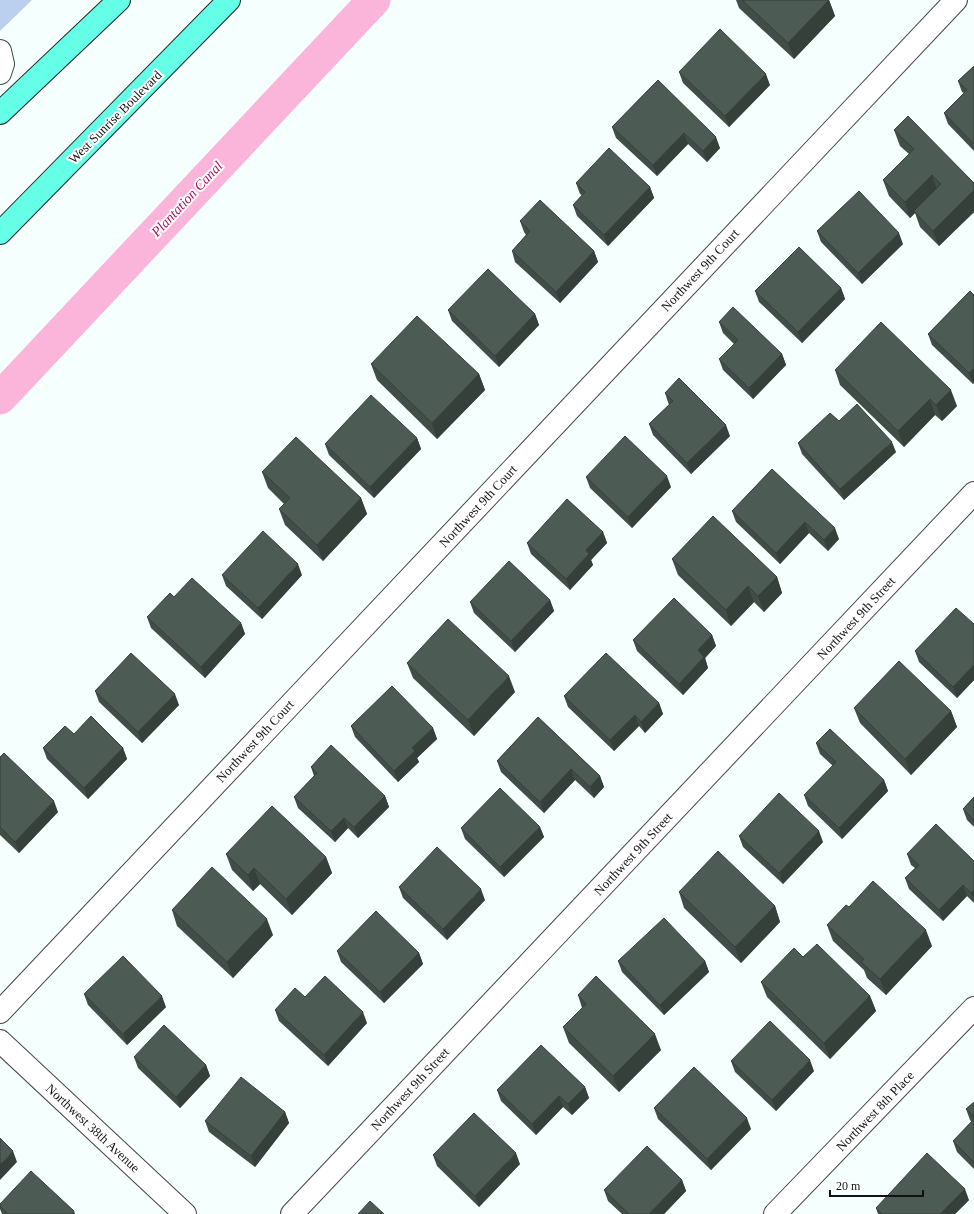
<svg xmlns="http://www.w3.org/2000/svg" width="974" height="1214" font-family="'Times New Roman',serif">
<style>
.green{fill:#bad0ee}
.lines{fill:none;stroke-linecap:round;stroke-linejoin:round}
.canal{stroke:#fbb5da;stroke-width:33}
.minor-casing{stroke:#444;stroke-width:24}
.major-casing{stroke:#222;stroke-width:24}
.minor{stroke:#fff;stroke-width:22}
.major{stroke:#65ffe8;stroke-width:22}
.wall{fill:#414e47}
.shaded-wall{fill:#35403a}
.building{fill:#4c5b53;stroke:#35403a}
.labels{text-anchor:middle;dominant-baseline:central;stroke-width:4;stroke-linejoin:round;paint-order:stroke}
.street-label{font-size:13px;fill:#111;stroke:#fff}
.water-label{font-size:14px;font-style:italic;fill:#b00d5a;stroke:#fff}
</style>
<rect width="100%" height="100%" fill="#f5fffe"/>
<path class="green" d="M0,0H32L0,31Z"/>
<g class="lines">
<path class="canal" d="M0,398L374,0"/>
<defs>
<g id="minor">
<path d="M0,51L3,64L0,73"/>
<path d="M0,1012L956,0"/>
<path d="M0,1041L185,1214"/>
<path d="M292,1214L974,493"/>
<path d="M775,1214L974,1008"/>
</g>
<g id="major">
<path d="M0,113L119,0"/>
<path d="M0,233L229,0"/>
</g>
</defs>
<use href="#minor" class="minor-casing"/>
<use href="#major" class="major-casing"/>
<use href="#minor" class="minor"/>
<use href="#major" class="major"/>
</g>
<g class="wall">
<path d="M736,0H829L835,16L794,59L739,8Z"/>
<path d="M974,66V151L948,124L944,113L964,93L962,92L958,81Z"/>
<path d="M679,72L770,85L729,127L683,83Z"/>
<path d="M658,80L720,148L707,162L688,144L657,176L616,138L612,127Z"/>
<path d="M908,116L974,212L939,246L920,227L915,213L910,218L889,196L883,180L909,154L900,146L894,130Z"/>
<path d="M576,183L650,187L654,198L608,246L577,216L573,205L582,195L580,194Z"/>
<path d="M520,221L594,251L598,262L560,303L515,262L512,251L526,235L524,232Z"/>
<path d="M817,231L903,244L862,284L821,242Z"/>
<path d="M841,288L845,299L802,343L759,302L755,291Z"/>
<path d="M970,291L973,384L932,345L928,334Z"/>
<path d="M448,310L535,314L539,325L499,367L452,321Z"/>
<path d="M719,322L782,354L786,365L753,399L723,370L719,359L734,344L723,333Z"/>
<path d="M371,364L479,374L485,390L437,439L377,380Z"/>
<path d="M835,370L957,406L942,421L935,415L904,447L840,385Z"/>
<path d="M665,393L730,436L691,474L653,435L649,424L669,405Z"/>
<path d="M839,421L896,452L844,500L802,454L798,443Z"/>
<path d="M417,438L421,449L374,498L329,455L325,444Z"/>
<path d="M772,469L839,539L828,551L809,533L780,564L736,522L732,511Z"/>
<path d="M262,472L361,498L367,514L323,561L285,525L279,509L284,504L268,488Z"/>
<path d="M586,477L671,487L632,528L590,488Z"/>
<path d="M603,532L607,543L591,560L593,565L570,590L531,554L527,543Z"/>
<path d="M672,559L777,577L782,593L764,612L754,602L731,626L678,575Z"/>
<path d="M222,575H302L262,619L226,586Z"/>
<path d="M550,600L554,611L515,652L474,613L470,602Z"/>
<path d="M147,617L241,623L245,634L205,678L151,628Z"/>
<path d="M974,624V680L957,698L919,662L915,651Z"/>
<path d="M712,635L716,646L705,658L708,668L683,695L637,651L633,640Z"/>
<path d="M407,663L515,692L474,736L413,678Z"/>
<path d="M95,691L179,705L142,743L99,702Z"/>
<path d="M564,696L659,703L663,714L645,733L639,726L614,751L568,707Z"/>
<path d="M854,708L951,711L957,727L911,775L860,723Z"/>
<path d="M538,717L600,776L604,787L594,798L575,780L544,813L501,772L497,761Z"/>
<path d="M351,726L433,728L437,739L417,758L419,762L398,782L355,737Z"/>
<path d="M74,734L123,748L127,759L88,799L47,759L43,748Z"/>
<path d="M816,743L884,780L888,791L842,839L808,806L804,795L833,766L820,754Z"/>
<path d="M0,757L58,812L19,853L0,835Z"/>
<path d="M311,767L385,796L389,807L358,838L348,828L335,842L298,808L294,797L314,776Z"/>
<path d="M974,797V827L967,820L963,809Z"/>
<path d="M540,827L544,837L504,877L465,839L461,828Z"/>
<path d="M739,836L823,842L783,884L743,847Z"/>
<path d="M226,854L326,857L332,873L292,915L260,884L253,891L232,870Z"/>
<path d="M907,854L974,861V903L967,896L943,921L909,889L905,878L915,868L911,865Z"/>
<path d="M399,887L485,900L447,940L403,898Z"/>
<path d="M679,892L775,906L780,922L741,963L684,908Z"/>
<path d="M849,907L932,946L886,995L867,978L864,970L833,941L827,925Z"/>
<path d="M172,910L273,935L233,978L177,926Z"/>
<path d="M337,951L419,953L423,964L384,1003L341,962Z"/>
<path d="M803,957L870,996L876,1011L830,1059L767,997L761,982Z"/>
<path d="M618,961H705L709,972L664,1015L622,972Z"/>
<path d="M84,994L166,1007L127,1045L88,1005Z"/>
<path d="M578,995L661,1050L619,1092L569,1043L563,1027L582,1008Z"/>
<path d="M305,997L367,1023L328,1066L279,1021L275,1010Z"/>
<path d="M134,1057L206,1065L210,1076L180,1108L138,1068Z"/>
<path d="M731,1061L814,1071L776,1111L735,1072Z"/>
<path d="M585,1087L589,1098L572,1115L563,1107L536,1135L501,1101L497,1090Z"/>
<path d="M974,1102V1169L957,1152L953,1141L972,1122L970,1120L966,1109Z"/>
<path d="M654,1108L751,1129L711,1170L658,1119Z"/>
<path d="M285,1112L289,1123L255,1167L209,1132L205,1121Z"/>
<path d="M433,1155L520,1164L479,1207L437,1166Z"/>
<path d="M682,1180L686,1191L664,1214H622L608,1201L604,1190Z"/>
<path d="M969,1200L955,1214H878L876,1208Z"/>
<path d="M0,1204L74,1211L75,1214H2L0,1209Z"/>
</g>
<g class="shaded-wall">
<path d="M829,0L835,16L794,59L788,43Z"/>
<path d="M766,74L770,85L729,127L725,116Z"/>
<path d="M684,133L688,144L657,176L653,165Z"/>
<path d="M716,137L720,148L707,162L703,151Z"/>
<path d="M932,175L937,190L914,211L915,213L910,218L905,202Z"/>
<path d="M650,187L654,198L608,246L604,235Z"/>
<path d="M974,190V212L939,246L933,231Z"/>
<path d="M899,233L903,244L862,284L858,273Z"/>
<path d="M594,251L598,262L560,303L556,292Z"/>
<path d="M841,288L845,299L802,343L798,332Z"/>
<path d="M535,314L539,325L499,367L495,356Z"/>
<path d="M782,354L786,365L753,399L749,388Z"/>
<path d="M974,368V383L973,384L969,373Z"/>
<path d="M479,374L485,390L437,439L432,423Z"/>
<path d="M951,390L957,406L942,421L936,405Z"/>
<path d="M930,399L935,415L904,447L898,431Z"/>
<path d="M726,425L730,436L691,474L687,463Z"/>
<path d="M417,438L421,449L374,498L370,487Z"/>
<path d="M892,442L896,452L844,500L840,489Z"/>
<path d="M667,476L671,487L632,528L628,517Z"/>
<path d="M361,498L367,514L323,561L317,545Z"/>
<path d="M805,522L809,533L780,564L776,553Z"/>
<path d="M835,528L839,539L828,551L824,540Z"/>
<path d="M603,532L607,543L591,560L593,565L570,590L566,579L586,550Z"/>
<path d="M298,564L302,575L262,619L258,608Z"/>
<path d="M777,577L782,593L764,612L758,596Z"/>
<path d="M748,586L754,602L731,626L726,610Z"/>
<path d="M550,600L554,611L515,652L511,641Z"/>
<path d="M241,623L245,634L205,678L201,667Z"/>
<path d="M712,635L716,646L705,658L708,668L683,695L679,684L698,650Z"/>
<path d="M974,665V680L957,698L953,687Z"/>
<path d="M509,676L515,692L474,736L468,720Z"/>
<path d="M175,694L179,705L142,743L138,732Z"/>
<path d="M659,703L663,714L645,733L641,722Z"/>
<path d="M951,711L957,727L911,775L905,759Z"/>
<path d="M635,715L639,726L614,751L610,740Z"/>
<path d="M433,728L437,739L417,758L419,762L398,782L394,771L412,748Z"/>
<path d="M123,748L127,759L88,799L84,788Z"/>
<path d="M571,769L575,780L544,813L540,802Z"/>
<path d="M600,776L604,787L594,798L590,787Z"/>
<path d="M884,780L888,791L842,839L839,828Z"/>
<path d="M385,796L389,807L358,838L354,827Z"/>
<path d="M54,801L58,812L19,853L15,842Z"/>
<path d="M344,818L348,828L335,842L331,831Z"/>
<path d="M540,827L544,837L504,877L500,867Z"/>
<path d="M819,831L823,842L783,884L779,873Z"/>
<path d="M326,857L332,873L292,915L286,899Z"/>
<path d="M254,868L260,884L253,891L248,875Z"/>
<path d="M963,885L967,896L943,921L939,910Z"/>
<path d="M481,889L485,900L447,940L443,929Z"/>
<path d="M974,890V900L971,893Z"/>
<path d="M775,906L780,922L741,963L735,947Z"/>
<path d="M267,919L273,935L233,978L227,962Z"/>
<path d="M926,930L932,946L886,995L880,979Z"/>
<path d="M419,953L423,964L384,1003L380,992Z"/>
<path d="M705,961L709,972L664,1015L660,1005Z"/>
<path d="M162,996L166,1007L127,1045L123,1034Z"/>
<path d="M870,996L876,1011L830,1059L824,1043Z"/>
<path d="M363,1012L367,1023L328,1066L324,1055Z"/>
<path d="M655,1034L661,1050L619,1092L613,1076Z"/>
<path d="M810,1060L814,1071L776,1111L772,1100Z"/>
<path d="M206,1065L210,1076L180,1108L176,1097Z"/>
<path d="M585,1087L589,1098L572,1115L568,1104Z"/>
<path d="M559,1096L563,1107L536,1135L532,1124Z"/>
<path d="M285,1112L289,1123L255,1167L251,1156Z"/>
<path d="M747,1118L751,1129L711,1170L707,1159Z"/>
<path d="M13,1151L17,1162L0,1180V1165Z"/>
<path d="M516,1153L520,1164L479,1207L475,1196Z"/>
<path d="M682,1180L686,1191L664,1214H649Z"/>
<path d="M965,1189L969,1200L955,1214H940Z"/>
</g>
<g class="building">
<path d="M742,0H829L788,43Z"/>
<path d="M720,29L766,74L725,116L679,72Z"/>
<path d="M974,66V144L944,113L967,90L958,81Z"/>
<path d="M658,80L716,137L703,151L684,133L653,165L612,127Z"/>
<path d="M908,116L974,183V190L933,231L914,211L941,184L932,175L905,202L883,180L914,149L894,130Z"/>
<path d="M609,148L650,187L604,235L573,205L585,192L576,183Z"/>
<path d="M859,191L899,233L858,273L817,231Z"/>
<path d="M540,200L594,251L556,292L512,251L530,231L520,221Z"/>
<path d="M799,247L841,288L798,332L755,291Z"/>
<path d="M488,269L535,314L495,356L448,310Z"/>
<path d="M970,291L974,295V368L969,373L928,334Z"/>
<path d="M733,307L782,354L749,388L719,359L738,340L719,322Z"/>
<path d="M417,316L479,374L432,423L371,364Z"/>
<path d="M881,322L951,390L936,405L930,399L898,431L835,370Z"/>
<path d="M679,378L726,425L687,463L649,424L673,401L665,393Z"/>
<path d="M371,395L417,438L370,487L325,444Z"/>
<path d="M857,404L892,442L840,489L798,443L830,413L839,421Z"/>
<path d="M625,436L667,476L628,517L586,477Z"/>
<path d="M296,437L361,498L317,545L279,509L290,498L262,472Z"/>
<path d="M772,469L835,528L824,540L805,522L776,553L732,511Z"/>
<path d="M567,499L603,532L586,550L589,554L566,579L527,543Z"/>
<path d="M713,516L777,577L758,596L748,586L726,610L672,559Z"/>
<path d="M263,531L298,564L258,608L222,575Z"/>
<path d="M509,561L550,600L511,641L470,602Z"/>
<path d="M192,578L241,623L201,667L147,617L170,593L174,597Z"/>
<path d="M674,598L712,635L698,650L704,657L679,684L633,640Z"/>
<path d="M956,608L974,624V665L953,687L915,651Z"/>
<path d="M448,619L509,676L468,720L407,663Z"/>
<path d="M131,653L175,694L138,732L95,691Z"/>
<path d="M606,653L659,703L641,722L635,715L610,740L564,696Z"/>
<path d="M899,661L951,711L905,759L854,708Z"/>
<path d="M392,686L433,728L412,748L415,751L394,771L351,726Z"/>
<path d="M91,716L123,748L84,788L43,748L65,726L74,734Z"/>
<path d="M538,717L600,776L590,787L571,769L540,802L497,761Z"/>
<path d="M830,729L884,780L839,828L804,795L836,762L816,743Z"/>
<path d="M331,745L385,796L354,827L344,818L331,831L294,797L317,773L311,767Z"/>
<path d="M4,753L54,801L15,842L0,827V757Z"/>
<path d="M500,788L540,827L500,867L461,828Z"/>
<path d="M779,793L819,831L779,873L739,836Z"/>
<path d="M974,797V820L963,809Z"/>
<path d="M272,806L326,857L286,899L254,868L248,875L226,854Z"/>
<path d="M936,824L974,861V890L971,893L963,885L939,910L905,878L919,865L907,854Z"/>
<path d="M437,847L481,889L443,929L399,887Z"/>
<path d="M718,851L775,906L735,947L679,892Z"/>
<path d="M212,867L267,919L227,962L172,910Z"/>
<path d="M873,881L926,930L880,979L861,962L864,959L827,925L846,905L849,907Z"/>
<path d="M376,911L419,953L380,992L337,951Z"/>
<path d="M664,918L705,961L660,1005L618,961Z"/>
<path d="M817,944L870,996L824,1043L761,982L794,948L803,957Z"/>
<path d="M123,956L162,996L123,1034L84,994Z"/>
<path d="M325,976L363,1012L324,1055L275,1010L295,988L305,997Z"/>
<path d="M596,976L655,1034L613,1076L563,1027L586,1004L578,995Z"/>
<path d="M770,1021L810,1060L772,1100L731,1061Z"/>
<path d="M164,1025L206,1065L176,1097L134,1057Z"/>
<path d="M541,1045L585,1087L568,1104L559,1096L532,1124L497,1090Z"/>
<path d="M694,1067L747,1118L707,1159L654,1108Z"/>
<path d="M241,1077L285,1112L251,1156L205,1121Z"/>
<path d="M974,1102V1116L966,1109Z"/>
<path d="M474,1113L516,1153L475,1196L433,1155Z"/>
<path d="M974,1119V1162L953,1141Z"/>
<path d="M0,1138L13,1151L0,1165Z"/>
<path d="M647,1146L682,1180L649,1214H629L604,1190Z"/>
<path d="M927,1153L965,1189L940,1214H882L876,1208Z"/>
<path d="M31,1171L74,1211L72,1214H8L0,1206V1204Z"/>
<path d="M370,1201L384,1214H358Z"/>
</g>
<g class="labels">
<g class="street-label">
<text transform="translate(115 117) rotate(-45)">West Sunrise Boulevard</text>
<text transform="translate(700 270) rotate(-47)">Northwest 9th Court</text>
<text transform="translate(478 506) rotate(-47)">Northwest 9th Court</text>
<text transform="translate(856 618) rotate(-47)">Northwest 9th Street</text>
<text transform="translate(255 741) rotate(-47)">Northwest 9th Court</text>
<text transform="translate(633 854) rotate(-47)">Northwest 9th Street</text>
<text transform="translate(410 1089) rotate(-47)">Northwest 9th Street</text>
<text transform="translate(875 1111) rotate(-46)">Northwest 8th Place</text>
<text transform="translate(93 1128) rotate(43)">Northwest 38th Avenue</text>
</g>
<g class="water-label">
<text transform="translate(187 199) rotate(-47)">Plantation Canal</text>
</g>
</g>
<path d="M830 1190v6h93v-6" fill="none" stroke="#111111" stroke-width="2"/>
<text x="836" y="1190" font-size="12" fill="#111111" stroke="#ffffff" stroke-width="3" paint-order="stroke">20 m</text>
</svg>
